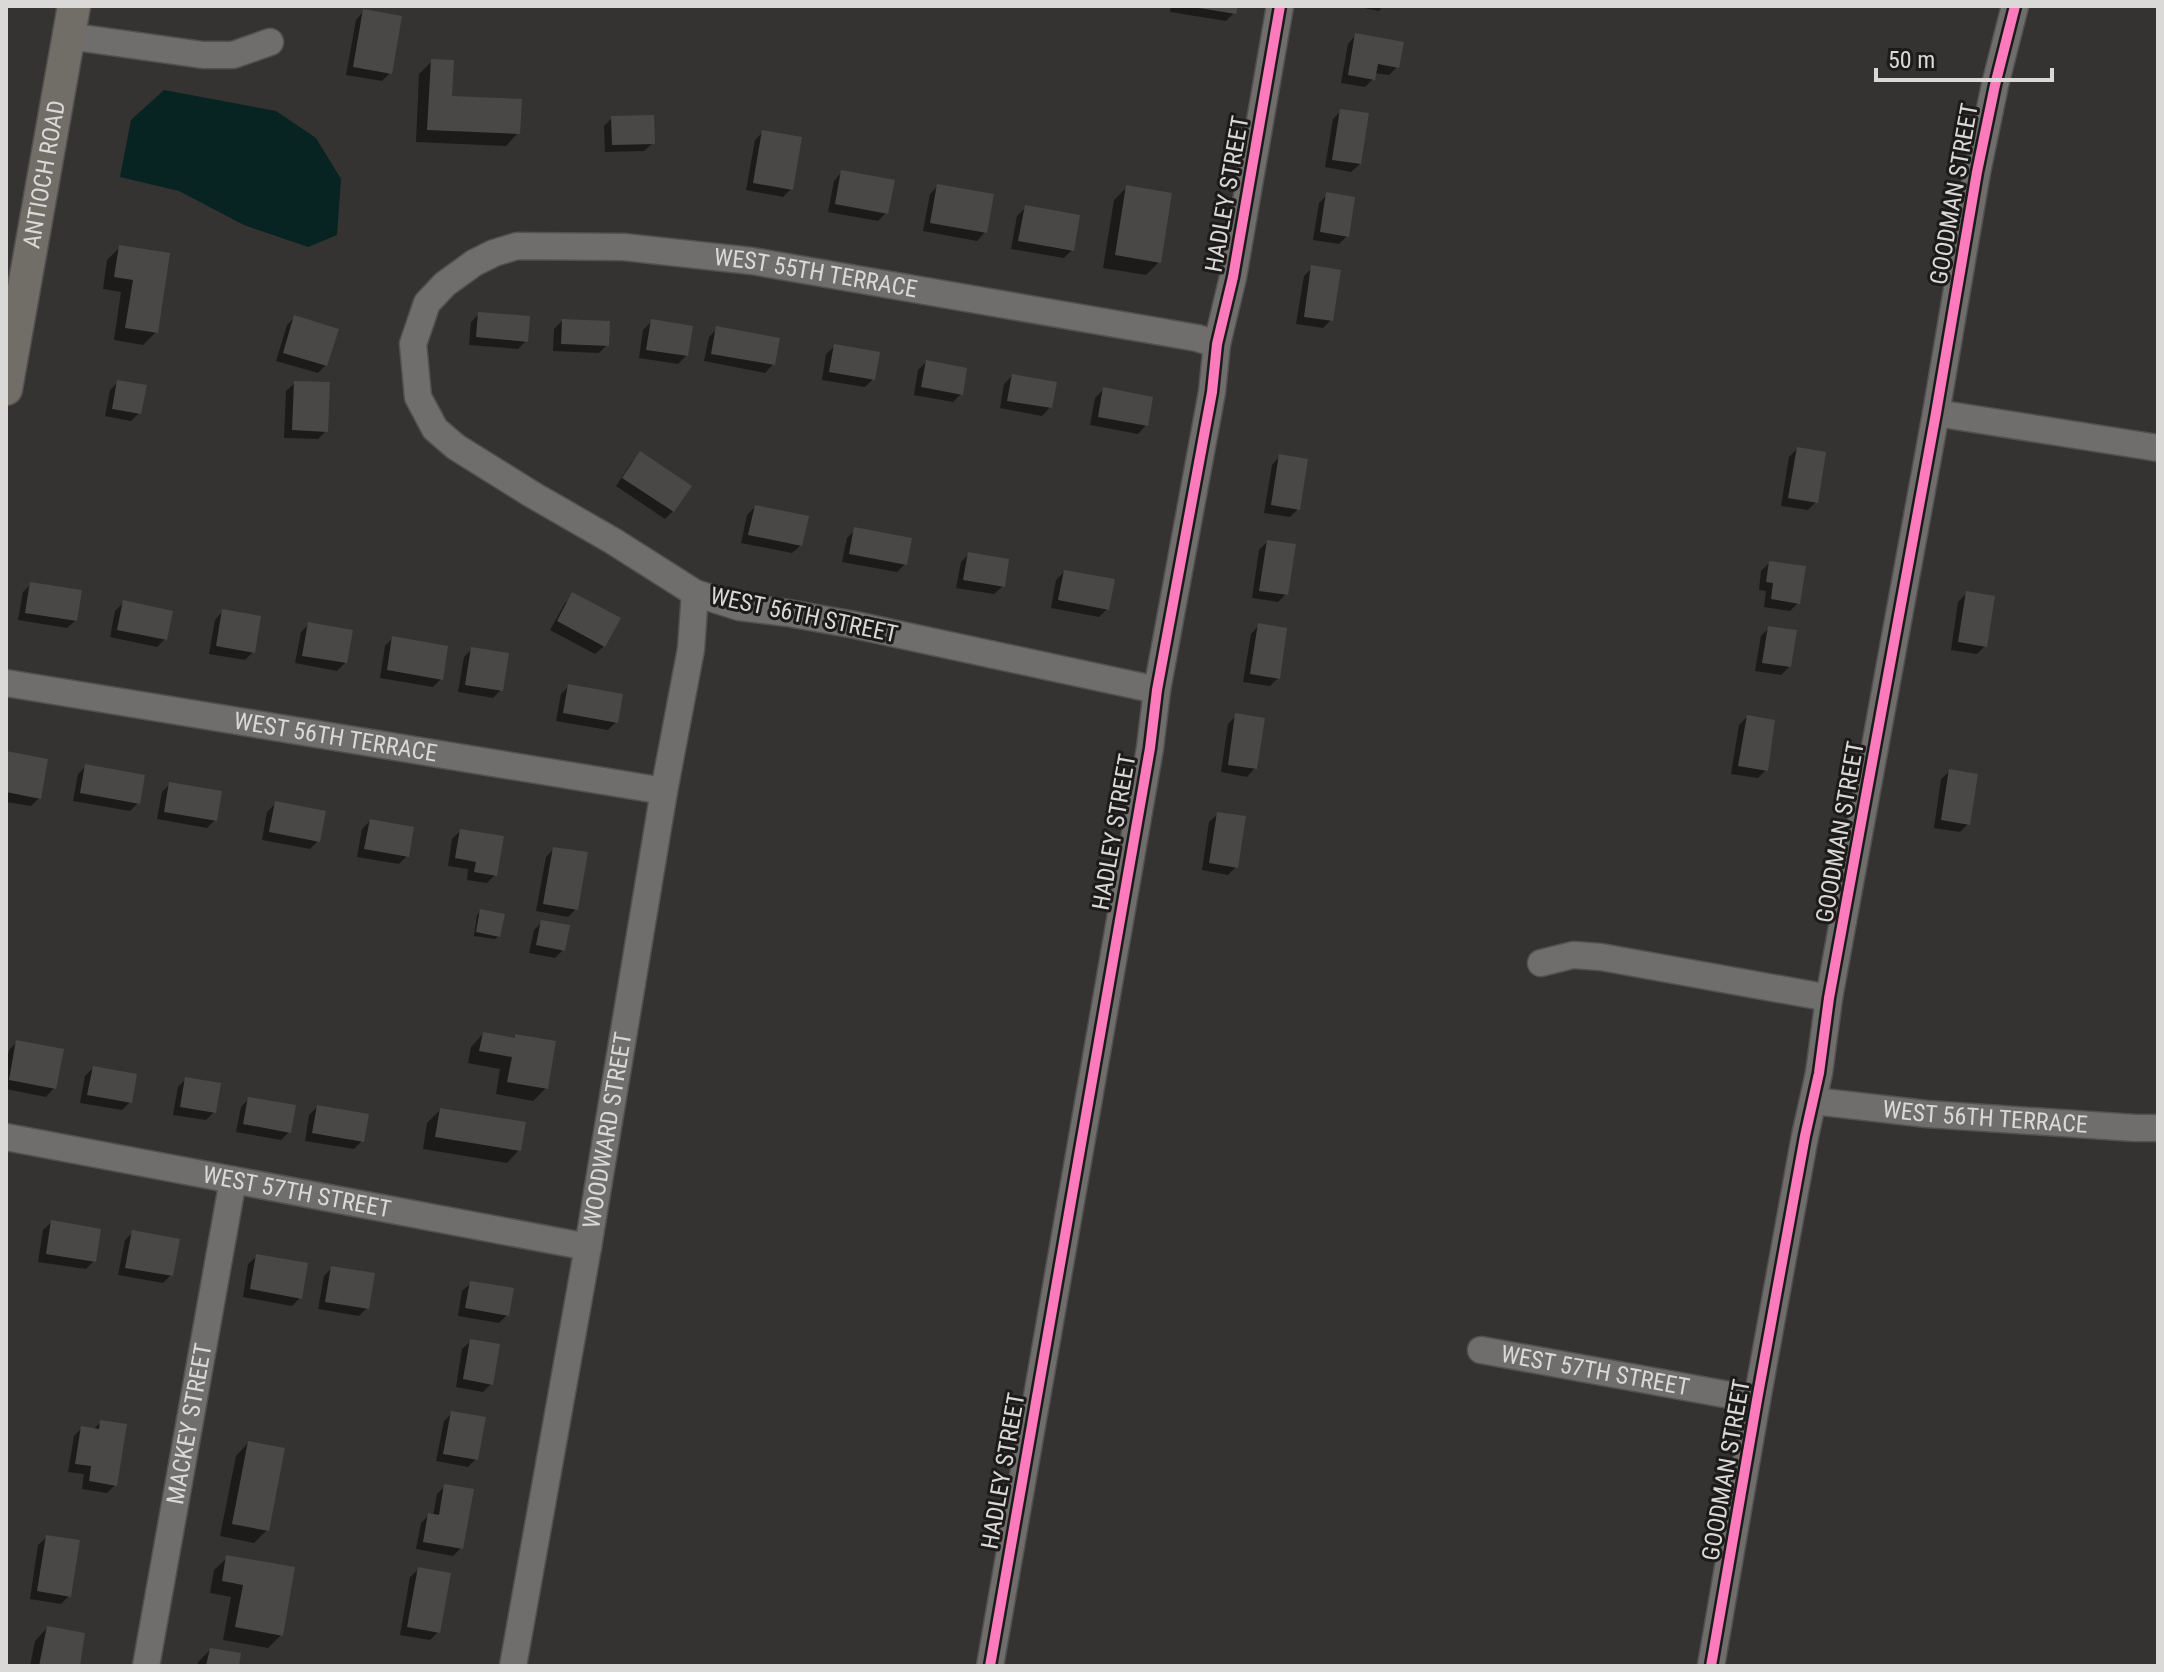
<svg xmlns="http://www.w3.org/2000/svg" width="2164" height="1672" font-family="'Roboto Condensed',sans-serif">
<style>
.water{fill:#072322}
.shadow{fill:#0007}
.building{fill:#494847}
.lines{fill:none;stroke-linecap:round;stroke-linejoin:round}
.minor-casing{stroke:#52514f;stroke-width:29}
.major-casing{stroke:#52514f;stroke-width:35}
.minor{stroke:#706e6c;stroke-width:26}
.major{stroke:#716e67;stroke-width:32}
.cycleway-casing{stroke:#1c1b1a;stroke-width:15}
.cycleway{stroke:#fd7abc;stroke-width:10}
.labels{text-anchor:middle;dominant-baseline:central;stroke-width:6;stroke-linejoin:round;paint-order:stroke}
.street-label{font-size:24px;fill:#dbd9d7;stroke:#1c1b1a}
</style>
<rect width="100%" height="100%" fill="#353331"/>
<path class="water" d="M164,90L276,111L316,138L341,179L337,235L308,247L244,225L179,191L120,177L131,120Z"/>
<g class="shadow">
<path d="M1171,6H1236L1234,13L1226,21L1170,12Z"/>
<path d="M1353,6H1383L1379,11Z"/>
<path d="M364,11L390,73L382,81L346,75L356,20Z"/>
<path d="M1356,35L1397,67L1389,75L1374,73L1373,79L1365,87L1341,83L1348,44Z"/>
<path d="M432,61L450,98L518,133L506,146L416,142L419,74Z"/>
<path d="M1341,111L1360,164L1351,172L1325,167L1333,119Z"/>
<path d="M612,118L653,143L644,151L605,152L604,126Z"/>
<path d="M763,132L791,189L783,197L746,190L755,140Z"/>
<path d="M842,172L886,213L878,221L828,212L834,181Z"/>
<path d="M938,186L985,232L977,241L923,231L930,194Z"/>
<path d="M1126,188L1159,262L1146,275L1103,268L1114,200Z"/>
<path d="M1327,195L1347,236L1339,244L1313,240L1319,203Z"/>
<path d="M1025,208L1072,250L1064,258L1011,249L1017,216Z"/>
<path d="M120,247L156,332L143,345L114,340L121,292L103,289L107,260Z"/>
<path d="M1312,268L1331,320L1323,328L1296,324L1304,276Z"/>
<path d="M479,314L526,341L518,349L469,345L471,322Z"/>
<path d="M295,317L326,365L318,373L276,361L287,325Z"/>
<path d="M562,321L607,345L599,353L553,351L554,329Z"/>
<path d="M652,321L686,356L678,364L639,358L643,330Z"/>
<path d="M717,329L773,364L765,373L704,361L709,337Z"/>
<path d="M835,346L873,379L865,387L822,380L826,354Z"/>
<path d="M926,362L961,394L953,402L914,395L918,370Z"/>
<path d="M1012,376L1050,407L1042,416L1000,408L1004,384Z"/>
<path d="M118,382L139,413L131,421L105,416L110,390Z"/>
<path d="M295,383L326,431L318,439L284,438L286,391Z"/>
<path d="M1103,390L1146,425L1138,434L1090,425L1095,398Z"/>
<path d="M1797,449L1816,502L1808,510L1781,506L1789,457Z"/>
<path d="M640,454L673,511L665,519L616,486L632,462Z"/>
<path d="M1280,456L1298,509L1290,517L1264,513L1272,465Z"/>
<path d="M755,507L801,545L792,553L741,543L747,515Z"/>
<path d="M855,530L905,564L897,572L842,562L847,538Z"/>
<path d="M1267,542L1286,594L1278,602L1252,598L1259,550Z"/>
<path d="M969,554L1003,586L994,594L956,588L961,562Z"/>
<path d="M1769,563L1798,603L1790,611L1764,607L1766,591L1759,590L1761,571Z"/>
<path d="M1064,572L1107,609L1099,617L1051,608L1056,580Z"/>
<path d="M31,584L76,620L67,628L18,620L23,592Z"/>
<path d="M1967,593L1985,646L1977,654L1951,650L1958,602Z"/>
<path d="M573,595L604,646L595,654L550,630L565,603Z"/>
<path d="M123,603L165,639L157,647L110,637L115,611Z"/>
<path d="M223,611L253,652L245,660L209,654L215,620Z"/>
<path d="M309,624L345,663L337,671L295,663L301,632Z"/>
<path d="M1259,625L1278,678L1270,686L1243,682L1251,634Z"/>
<path d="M1769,628L1789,667L1781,675L1755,671L1761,636Z"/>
<path d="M393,638L441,679L433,687L380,678L385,646Z"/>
<path d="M472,649L501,690L493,698L458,692L464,657Z"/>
<path d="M569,686L616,722L608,730L556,721L561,694Z"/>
<path d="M1236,716L1255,768L1247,777L1221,772L1228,724Z"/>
<path d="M1747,717L1766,770L1758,778L1731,774L1739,725Z"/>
<path d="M6,753L39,798L31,806L6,802Z"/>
<path d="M86,766L138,803L130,811L73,801L78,774Z"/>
<path d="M1950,771L1968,824L1960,832L1934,828L1941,779Z"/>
<path d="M170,784L215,820L207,828L157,819L162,792Z"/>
<path d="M275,804L318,841L310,849L262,840L267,812Z"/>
<path d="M1218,814L1236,867L1228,875L1202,870L1209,822Z"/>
<path d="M370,821L407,856L399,864L357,857L362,829Z"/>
<path d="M460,831L495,875L487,883L467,880L468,869L448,866L452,839Z"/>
<path d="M554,849L576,909L568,917L536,911L546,857Z"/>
<path d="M481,911L499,936L495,939L474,936L477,915Z"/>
<path d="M542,922L563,950L555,958L529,953L534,930Z"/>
<path d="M483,1034L513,1040L516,1036L546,1088L533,1101L496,1094L500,1069L468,1063L471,1047Z"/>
<path d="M17,1042L54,1088L46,1097L6,1089V1065L9,1050Z"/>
<path d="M93,1068L130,1102L122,1110L80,1103L85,1076Z"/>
<path d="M186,1079L214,1112L206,1120L173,1115L178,1087Z"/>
<path d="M249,1099L289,1132L281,1140L236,1132L241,1107Z"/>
<path d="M317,1107L362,1141L354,1149L305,1141L309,1115Z"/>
<path d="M440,1110L519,1150L507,1163L423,1149L427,1123Z"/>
<path d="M52,1222L94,1261L86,1269L38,1262L43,1230Z"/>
<path d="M133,1232L171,1275L163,1283L118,1275L125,1240Z"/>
<path d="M257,1256L300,1298L292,1306L243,1297L248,1264Z"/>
<path d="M332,1268L367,1308L359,1316L318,1309L324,1276Z"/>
<path d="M471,1283L507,1315L499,1323L458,1316L462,1291Z"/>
<path d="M471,1341L491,1384L483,1392L456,1387L462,1349Z"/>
<path d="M452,1413L476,1459L468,1467L436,1461L444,1421Z"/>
<path d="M101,1422L115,1485L107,1493L82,1489L84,1474L68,1472L74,1436L82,1428L93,1430Z"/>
<path d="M248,1443L267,1530L254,1543L220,1536L236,1456Z"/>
<path d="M445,1486L461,1548L453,1556L416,1549L421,1523L429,1515L433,1516L437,1494Z"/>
<path d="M47,1537L69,1596L61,1604L30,1599L38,1545Z"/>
<path d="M227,1558L281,1635L268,1648L223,1640L231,1597L210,1593L214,1570Z"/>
<path d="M419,1569L438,1632L430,1640L400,1635L410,1577Z"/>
<path d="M47,1628L78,1666H30L35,1641Z"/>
<path d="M210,1650L237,1666H197L198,1662Z"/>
</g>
<g class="building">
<path d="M1199,6H1238L1236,14L1199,8Z"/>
<path d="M363,9L402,16L392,74L353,67Z"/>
<path d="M1355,33L1404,42L1399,68L1378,64L1375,80L1348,75Z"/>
<path d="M431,59L454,60L452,96L522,99L520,134L427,130Z"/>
<path d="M1340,109L1369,113L1361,164L1332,160Z"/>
<path d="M654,115L655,144L612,145L611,116Z"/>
<path d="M762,130L802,137L793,190L753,183Z"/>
<path d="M841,170L895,180L888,214L835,204Z"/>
<path d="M937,184L994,194L987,233L930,223Z"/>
<path d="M1126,185L1172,193L1161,263L1115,255Z"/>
<path d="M1326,192L1355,197L1349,237L1320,232Z"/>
<path d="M1025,205L1080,215L1074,251L1018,241Z"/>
<path d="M119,245L170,253L158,333L125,328L133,280L114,277Z"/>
<path d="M1311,265L1341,270L1333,321L1304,317Z"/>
<path d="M478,312L530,316L528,342L476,337Z"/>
<path d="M294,315L339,329L327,366L283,353Z"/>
<path d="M562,319L610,321L609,346L561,344Z"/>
<path d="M651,319L693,326L688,356L646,350Z"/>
<path d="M716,326L780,338L775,365L711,354Z"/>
<path d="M834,344L880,352L875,380L829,372Z"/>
<path d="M926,360L967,368L963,395L921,387Z"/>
<path d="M1012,374L1057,382L1052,408L1007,401Z"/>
<path d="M117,380L147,385L141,414L112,409Z"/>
<path d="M294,381L330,382L328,432L292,430Z"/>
<path d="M1103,387L1153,397L1148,426L1098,417Z"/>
<path d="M1797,447L1826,452L1818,503L1788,498Z"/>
<path d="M640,451L692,486L674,512L622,478Z"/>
<path d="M1279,454L1308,459L1300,510L1271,505Z"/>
<path d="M755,505L809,516L802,546L748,535Z"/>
<path d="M854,527L912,538L907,565L849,554Z"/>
<path d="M1267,540L1296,544L1288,595L1259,591Z"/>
<path d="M968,552L1009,559L1005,587L963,580Z"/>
<path d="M1769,561L1806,566L1800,604L1771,599L1773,583L1766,582Z"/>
<path d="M1064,570L1115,579L1109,610L1058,600Z"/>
<path d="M30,582L82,590L77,621L25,613Z"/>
<path d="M1966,591L1995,596L1987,647L1958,642Z"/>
<path d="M572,592L621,618L605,647L557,621Z"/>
<path d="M123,600L173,611L167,640L117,630Z"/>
<path d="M222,609L261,616L255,653L216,646Z"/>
<path d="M308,622L353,630L347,663L302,656Z"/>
<path d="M1258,623L1287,628L1280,679L1250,674Z"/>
<path d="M1768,626L1797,630L1791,667L1762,663Z"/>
<path d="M392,636L448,646L443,680L387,670Z"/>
<path d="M471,647L509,653L503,691L465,685Z"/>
<path d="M568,684L623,694L618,723L563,713Z"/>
<path d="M1235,713L1265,718L1257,769L1228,765Z"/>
<path d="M1747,715L1775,720L1768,771L1738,766Z"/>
<path d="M6,751L48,759L41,799L6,792Z"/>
<path d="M85,764L145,775L140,804L80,793Z"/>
<path d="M1949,769L1978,774L1970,825L1941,820Z"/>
<path d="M169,782L222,791L217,821L164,812Z"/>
<path d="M275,801L326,811L320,842L269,832Z"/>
<path d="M1217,812L1246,816L1238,868L1209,863Z"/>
<path d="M370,819L414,827L409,857L364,849Z"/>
<path d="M460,829L504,836L497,876L474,872L476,862L455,858Z"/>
<path d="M553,847L588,852L578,910L543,904Z"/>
<path d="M480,909L505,914L500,937L476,932Z"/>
<path d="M541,920L570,925L565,951L536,945Z"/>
<path d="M483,1032L515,1038V1034L556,1041L548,1089L507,1082L512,1057L479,1051Z"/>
<path d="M16,1040L64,1049L56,1089L9,1080Z"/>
<path d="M93,1066L137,1074L132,1103L87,1095Z"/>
<path d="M185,1077L221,1083L216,1113L180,1107Z"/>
<path d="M248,1097L296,1105L291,1133L243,1124Z"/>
<path d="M317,1105L369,1114L364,1142L312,1133Z"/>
<path d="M440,1108L526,1122L521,1151L435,1137Z"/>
<path d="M51,1220L101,1229L96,1262L46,1254Z"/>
<path d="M132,1230L180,1239L173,1276L125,1268Z"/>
<path d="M256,1254L308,1263L302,1299L250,1289Z"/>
<path d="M331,1266L375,1273L369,1309L325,1302Z"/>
<path d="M470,1281L514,1288L509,1316L465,1308Z"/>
<path d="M470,1339L500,1344L493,1385L463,1379Z"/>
<path d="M451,1411L486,1417L478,1460L443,1454Z"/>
<path d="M100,1420L127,1424L117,1486L89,1481L91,1466L75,1464L81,1426L99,1429Z"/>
<path d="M248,1441L285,1448L269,1531L232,1524Z"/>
<path d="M444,1484L474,1489L463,1549L423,1542L428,1513L439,1515Z"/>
<path d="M46,1535L80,1540L71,1597L37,1591Z"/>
<path d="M226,1555L295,1567L283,1636L235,1627L243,1585L222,1581Z"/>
<path d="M418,1567L451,1573L440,1633L407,1627Z"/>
<path d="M47,1626L85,1633L80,1666H39Z"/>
<path d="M210,1648L241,1653L239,1666H206Z"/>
</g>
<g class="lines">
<defs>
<g id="minor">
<path d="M68,36L203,55H233L270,42"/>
<path d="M1936,413L2158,448"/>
<path id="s1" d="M6,683L664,791"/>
<path id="s2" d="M1157,690L855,625L788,613L739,607L695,593L613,541L533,495L456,447L435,429L418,397L413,344L427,303L445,284L474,263L494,253L517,246L624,247L752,261L1197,338L1217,344"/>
<path d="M1541,963L1573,955L1601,957L1829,998"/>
<path id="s3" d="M1814,1101L1927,1114L2135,1128H2158"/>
<path id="s4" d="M6,1137L588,1247"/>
<path id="s5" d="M1481,1350L1757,1400"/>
<path id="s6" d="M146,1666L233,1180"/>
<path id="s7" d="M513,1666L588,1247L664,791L691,649L695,593"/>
<path d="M990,1666L1150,748L1157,690L1212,392L1217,344L1233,277L1280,6"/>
<path d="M1711,1666L1757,1400L1805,1136L1819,1073L1829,998L1936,413L1977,172L1995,85L2015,6"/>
</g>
<g id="major">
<path id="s8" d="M6,389L74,6"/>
</g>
</defs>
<use href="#minor" class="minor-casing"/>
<use href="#major" class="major-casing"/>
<use href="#minor" class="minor"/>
<use href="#major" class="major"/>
<defs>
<g id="cycleway">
<path d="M990,1666L1150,748L1157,690L1212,392L1217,344L1233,277L1280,6"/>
<path d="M1711,1666L1757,1400L1805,1136L1819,1073L1829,998L1936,413L1977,172L1995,85L2015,6"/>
</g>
</defs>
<use href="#cycleway" class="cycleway-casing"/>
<use href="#cycleway" class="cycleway"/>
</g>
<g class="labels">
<g class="street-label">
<text stroke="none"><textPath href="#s8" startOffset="218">ANTIOCH ROAD</textPath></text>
<text transform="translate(1227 194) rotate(-80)">HADLEY STREET</text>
<text transform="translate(1954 194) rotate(-80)">GOODMAN STREET</text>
<text stroke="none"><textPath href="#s2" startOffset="1322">WEST 55TH TERRACE</textPath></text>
<text transform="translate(804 615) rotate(12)">WEST 56TH STREET</text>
<text stroke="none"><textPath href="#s1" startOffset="334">WEST 56TH TERRACE</textPath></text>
<text transform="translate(1114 832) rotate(-80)">HADLEY STREET</text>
<text transform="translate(1840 832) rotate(-80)">GOODMAN STREET</text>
<text stroke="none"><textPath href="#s3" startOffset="172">WEST 56TH TERRACE</textPath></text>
<text stroke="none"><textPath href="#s7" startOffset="544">WOODWARD STREET</textPath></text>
<text stroke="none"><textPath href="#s4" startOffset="296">WEST 57TH STREET</textPath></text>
<text stroke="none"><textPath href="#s5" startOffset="116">WEST 57TH STREET</textPath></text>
<text stroke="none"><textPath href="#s6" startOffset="246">MACKEY STREET</textPath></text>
<text transform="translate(1726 1470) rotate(-80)">GOODMAN STREET</text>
<text transform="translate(1003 1471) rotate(-80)">HADLEY STREET</text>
</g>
</g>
<rect width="2164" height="1672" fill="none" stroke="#dbd9d7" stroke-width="16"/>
<path d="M1876 68v12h176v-12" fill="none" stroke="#dbd9d7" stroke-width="4"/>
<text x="1888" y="68" font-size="24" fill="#dbd9d7" stroke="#1c1b1a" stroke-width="6" paint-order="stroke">50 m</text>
</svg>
